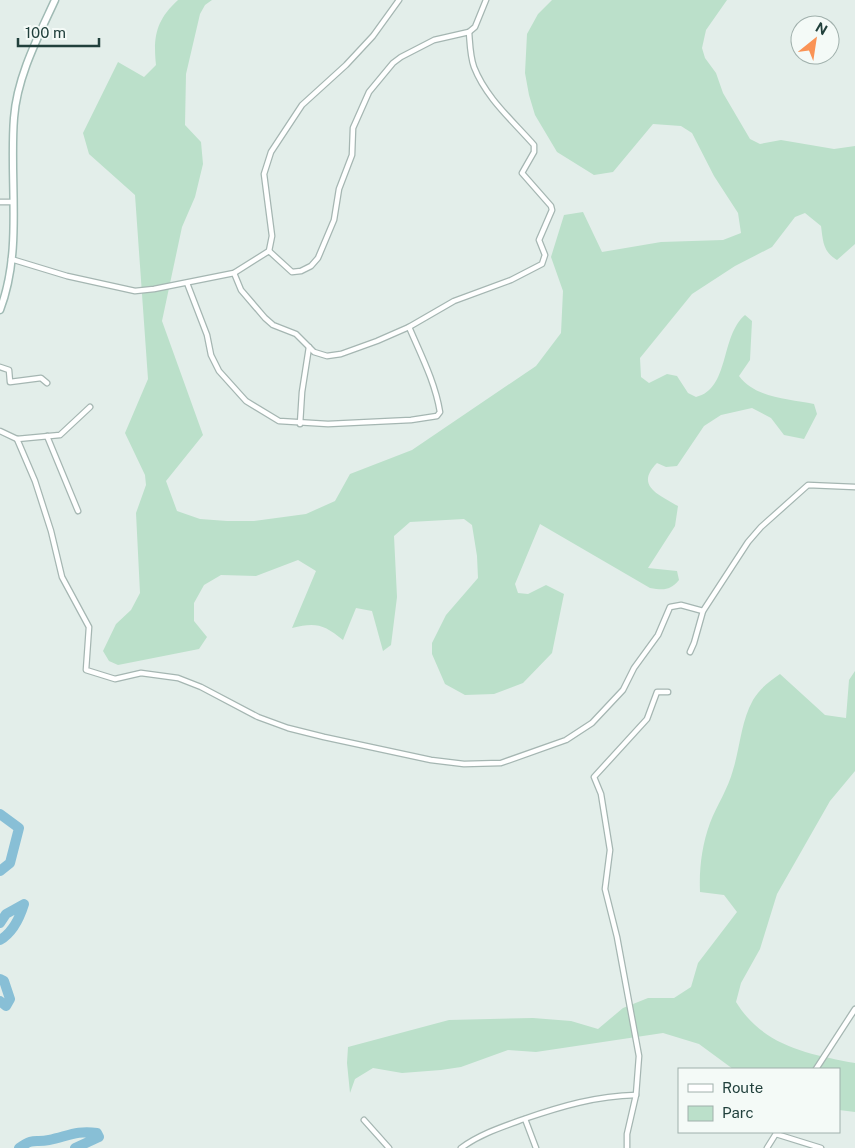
<svg xmlns="http://www.w3.org/2000/svg" width="855" height="1148" font-family="'Public Sans',sans-serif">
<style>
.green{fill:#bbe0ca}
.lines{fill:none;stroke-linecap:round;stroke-linejoin:round}
.river{stroke:#88bfd6;stroke-width:10}
.street-casing{stroke:#a5b6b2;stroke-width:7}
.secondary-casing{stroke:#a0bab4;stroke-width:9}
.street{stroke:#fff;stroke-width:4.5}
.secondary{stroke:#fff;stroke-width:6}
</style>
<rect width="100%" height="100%" fill="#e3eeea"/>
<g class="green">
<path d="M178,0H212L205,5L200,14L186,74L185,125L201,142L203,164L195,197L182,227L162,321L203,435L166,481L177,511L200,519L227,521H254L306,514L335,501L350,474L412,450L536,366L561,333L563,291L551,257L564,215L583,212L602,252L661,242L723,240L741,233L738,213L714,176L692,133L681,126L653,124L613,172L594,175L557,152L535,115L529,95L525,73L527,34L538,14L552,0H727L706,30L702,48L705,58L716,73L723,93L750,139L760,144L781,140L834,149L855,146V244L837,260C823,252 823,241 821,226L805,213L795,217L772,247L735,266L692,294L640,358L641,377L649,383L667,374L677,376L688,393L696,397C730,389 720,336 745,315L752,321L750,360L739,376C755,398 789,399 814,404L817,414L804,439L784,435L771,418L752,408L721,415L704,426L677,466L666,467L657,463C634,486 660,495 678,506L675,526L648,568L677,571L679,580C670,591 663,590 650,588L540,524L515,584L518,593L528,594L546,585L564,594L552,653L523,683L494,694L465,695L445,684L432,654V643L446,615L478,578L477,556L472,525L464,519L410,522L394,536L397,597L391,645L383,651L372,611L356,608L343,640C324,624 315,622 292,628L316,571L298,560L256,576L221,575L204,585L194,603V621L207,637L199,649L118,665L109,661L103,651L116,624L131,610L140,593L136,513L146,485L145,475L125,433L148,379L135,195L89,154L83,133L118,62L144,77L156,65C153,37 156,20 178,0Z"/>
<path d="M855,671V771L830,801L777,894L760,949L741,983L736,1002C763,1046 808,1054 855,1063V1112L839,1110V1069H733L699,1044L663,1033L536,1052L508,1050L461,1067L441,1070L402,1073L373,1068L355,1079L350,1093L347,1063L348,1047L449,1020L533,1018L571,1021L598,1029L623,1008L648,998H674L691,987L698,963L737,912L724,895L700,892C699,868 702,845 710,823C717,805 728,789 733,770C740,748 741,721 753,700C760,688 769,682 780,674L825,715L846,718L849,680Z"/>
</g>
<g class="lines">
<g class="river">
<path d="M0,814L19,828L10,863L0,871"/>
<path d="M0,923L6,914L24,904C20,917 12,933 0,940"/>
<path d="M0,979L4,981L10,999L6,1006L0,1001"/>
<path d="M19,1148C35,1137 34,1143 49,1140C68,1136 77,1130 97,1133L99,1137L75,1148"/>
</g>
<defs>
<g id="street">
<path d="M0,202H13"/>
<path d="M269,251L272,236L264,174L271,152L302,105L346,65L373,36L399,0"/>
<path d="M11,259L67,276L135,291L154,289L234,273L269,251L292,272L301,271L311,266L318,258L334,220L339,189L352,155L353,128L369,92L393,63L401,57L434,40L469,32L475,27L486,0"/>
<path d="M234,273L241,290L265,318L273,325L296,334L314,352L327,356L341,354L377,341L409,327L454,301L511,280L542,264L545,255L539,240L552,210L551,206L522,173L534,152V145C513,121 486,98 474,67C470,56 470,44 469,32"/>
<path d="M187,283L207,335L211,355L219,371L246,401L279,421L328,424L411,420L437,416L440,412C435,382 421,355 409,327"/>
<path d="M0,367L9,370L10,382L41,378L47,383"/>
<path d="M300,424L302,392L309,347"/>
<path d="M0,431L17,439L60,435L90,407"/>
<path d="M47,436L78,511"/>
<path d="M17,439L35,481L51,531L62,577L89,627L86,670L115,679L141,673L178,678L201,687L258,717L288,728L324,737L431,760L464,764L501,763L566,740L592,723L623,690L634,668L658,635L670,607L681,605L703,611"/>
<path d="M690,652L694,643L703,611L748,542L761,527L808,485L855,487"/>
<path d="M816,1069L855,1009"/>
<path d="M525,1119L536,1148"/>
<path d="M364,1120L389,1148"/>
<path d="M776,1134L821,1148"/>
<path d="M461,1148C480,1134 502,1127 524,1119C562,1106 596,1096 636,1095"/>
<path d="M627,1148V1134L636,1095L639,1056L617,937L605,889L610,850L601,794L594,777L647,719L657,692H668"/>
<path d="M767,1148L777,1132"/>
</g>
<path id="secondary" d="M0,310C23,250 9,181 14,118C17,77 38,37 55,0"/>
</defs>
<use href="#street" class="street-casing"/>
<use href="#secondary" class="secondary-casing"/>
<use href="#street" class="street"/>
<use href="#secondary" class="secondary"/>
</g>
<rect x="678" y="1068" width="162" height="65" fill="#f4faf7" stroke="#a0b0ac"/>
<rect x="688" y="1084" width="25" height="8" fill="#ffffff" stroke="#a0b0ac"/>
<text x="722" y="1093" font-size="15" fill="#21403c">Route</text>
<rect x="688" y="1106" width="25" height="15" fill="#bbe0ca" stroke="#a0b0ac"/>
<text x="722" y="1118" font-size="15" fill="#21403c">Parc</text>
<g transform="translate(815 40) rotate(30)"><circle r="24" fill="#f4faf7" stroke="#a0b0ac"/>
<path d="M0-4L9 19L0 12L-9 19Z" fill="#fa9355"/>
<text y="-8" font-size="14" font-weight="bold" text-anchor="middle" fill="#21403c">N</text>
</g>
<path d="M18 38v8h81v-8" fill="none" stroke="#21403c" stroke-width="2.5"/>
<text x="25" y="38" font-size="15" fill="#21403c" stroke="#f4faf7" stroke-width="4" paint-order="stroke">100 m</text>
</svg>
